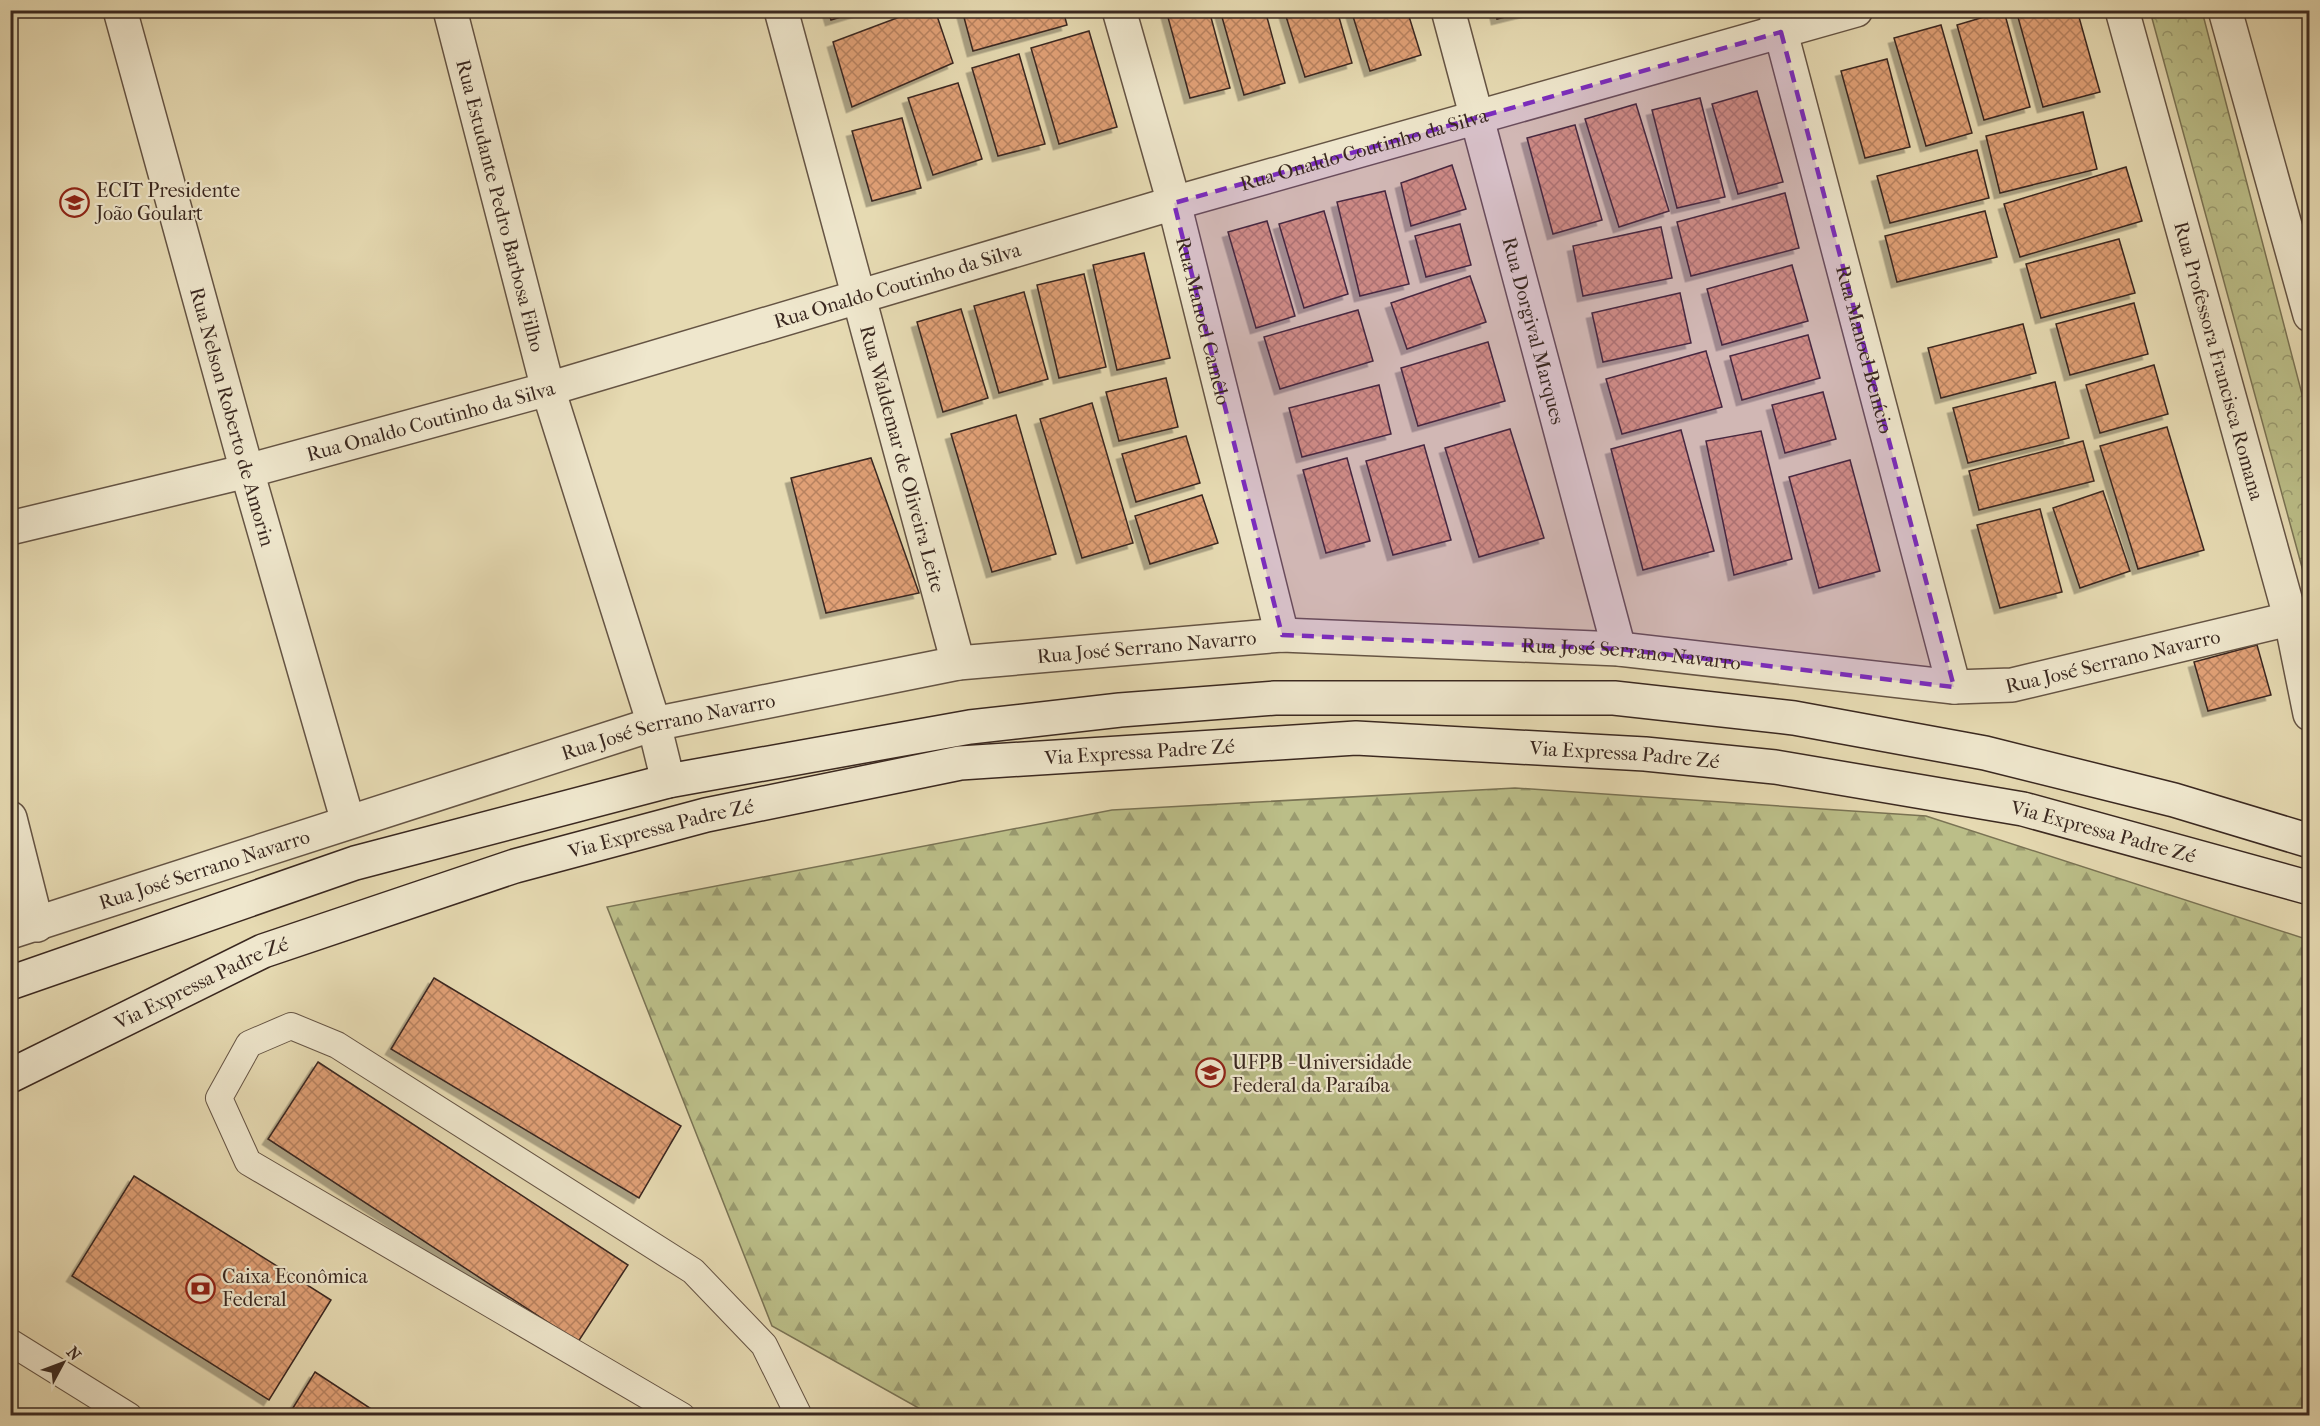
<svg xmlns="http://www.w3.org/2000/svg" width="2320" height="1426" font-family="'IM FELL French Canon',serif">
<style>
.forest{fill:url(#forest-firs);stroke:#7a7354;stroke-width:1.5}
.park{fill:url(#park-crowns);stroke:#7a7354;stroke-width:1.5}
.building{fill:url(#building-cross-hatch);stroke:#3a2820;stroke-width:1.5;filter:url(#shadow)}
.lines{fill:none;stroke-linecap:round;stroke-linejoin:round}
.service-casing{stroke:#655444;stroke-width:28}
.minor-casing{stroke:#655444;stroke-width:36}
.secondary-casing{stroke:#3a2820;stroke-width:36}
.service{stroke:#efe7cd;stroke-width:26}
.minor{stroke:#efe7cd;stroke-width:33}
.secondary{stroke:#efe7cd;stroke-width:33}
.marked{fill:#7b2cbf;fill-opacity:0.2;stroke:#7b2cbf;stroke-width:4.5;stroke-dasharray:12 8;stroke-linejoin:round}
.labels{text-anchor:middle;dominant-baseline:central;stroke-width:4.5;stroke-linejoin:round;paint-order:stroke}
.street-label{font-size:20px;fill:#3a2820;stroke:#efe7cd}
.poi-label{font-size:20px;fill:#3a2820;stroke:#efe7cd;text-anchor:start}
</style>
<defs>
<pattern id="forest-firs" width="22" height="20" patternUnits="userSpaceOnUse" patternTransform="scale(1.5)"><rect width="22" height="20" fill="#bbbe88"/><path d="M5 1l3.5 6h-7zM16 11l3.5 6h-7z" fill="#999a6f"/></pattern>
<pattern id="park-crowns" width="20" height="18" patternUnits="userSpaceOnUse" patternTransform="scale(1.5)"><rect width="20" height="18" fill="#bbbe88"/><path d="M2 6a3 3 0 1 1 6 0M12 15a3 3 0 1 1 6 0" fill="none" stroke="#999a6f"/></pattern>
<pattern id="building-cross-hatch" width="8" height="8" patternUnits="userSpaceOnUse" patternTransform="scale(1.5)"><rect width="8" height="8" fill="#e0a076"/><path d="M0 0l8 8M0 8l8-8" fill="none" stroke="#b78260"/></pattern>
<filter id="shadow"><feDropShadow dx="-5.5" dy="5.5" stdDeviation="0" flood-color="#0004"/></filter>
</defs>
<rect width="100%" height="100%" fill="#e6dab2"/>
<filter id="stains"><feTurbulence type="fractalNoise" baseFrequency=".00333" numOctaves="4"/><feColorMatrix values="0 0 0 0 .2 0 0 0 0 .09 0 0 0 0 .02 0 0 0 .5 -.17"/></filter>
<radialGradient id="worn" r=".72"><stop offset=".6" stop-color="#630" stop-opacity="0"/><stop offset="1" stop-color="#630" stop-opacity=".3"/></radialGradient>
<path class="forest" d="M1515,788L1926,816L2309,940V1415H931L772,1326L607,907L1112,810Z"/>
<path class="park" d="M2150,11H2202L2309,421V593Z"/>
<g class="building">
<path d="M828,10H864L831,20Z"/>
<path d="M918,10H935L953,63L852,107L833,42Z"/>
<path d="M962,10H1063L1067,25L973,51Z"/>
<path d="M1166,10H1209L1230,88L1190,98Z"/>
<path d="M1220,10H1265L1285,83L1244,95Z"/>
<path d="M1284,10H1337L1352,63L1305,77Z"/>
<path d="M1351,10H1407L1421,55L1370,71Z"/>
<path d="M1495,10H1534L1497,19Z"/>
<path d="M2016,10H2077L2100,92L2043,107Z"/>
<path d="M2004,11L2030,107L1984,120L1957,25Z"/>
<path d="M1941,25L1972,133L1926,146L1894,38Z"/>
<path d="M1089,31L1117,127L1059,144L1031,48Z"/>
<path d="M1019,54L1045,144L998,156L972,68Z"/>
<path d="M1887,59L1910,147L1865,158L1841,71Z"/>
<path d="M958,83L982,159L933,175L908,98Z"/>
<path d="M1757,91L1783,182L1738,194L1712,104Z"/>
<path d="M1700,98L1725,197L1677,208L1652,110Z"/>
<path d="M1636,104L1669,211L1619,227L1585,119Z"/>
<path d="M2083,112L2097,169L2000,193L1986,136Z"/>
<path d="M902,118L921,188L872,201L852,131Z"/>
<path d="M1575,125L1602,220L1553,234L1527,138Z"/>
<path d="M1977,150L1989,198L1890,223L1877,176Z"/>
<path d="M1452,165L1466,209L1411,226L1401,183Z"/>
<path d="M2126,167L2142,221L2020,257L2004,204Z"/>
<path d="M1385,191L1409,284L1360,296L1337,202Z"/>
<path d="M1785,193L1799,248L1691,276L1677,222Z"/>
<path d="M1324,211L1348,294L1304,308L1279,224Z"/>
<path d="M1985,211L1997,257L1897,282L1885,236Z"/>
<path d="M1267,221L1295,316L1256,328L1228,232Z"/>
<path d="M1460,224L1471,265L1426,277L1415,236Z"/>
<path d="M1661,227L1672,278L1583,296L1573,246Z"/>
<path d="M2119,239L2135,293L2041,318L2026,264Z"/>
<path d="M1144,253L1170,358L1117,370L1093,265Z"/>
<path d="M1792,265L1808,321L1722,345L1707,289Z"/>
<path d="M1084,274L1106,367L1059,378L1037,285Z"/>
<path d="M1470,276L1486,322L1407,349L1391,303Z"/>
<path d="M1024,292L1048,379L999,393L974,306Z"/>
<path d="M1680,293L1691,343L1603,362L1592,313Z"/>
<path d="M2134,303L2148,354L2070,375L2056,324Z"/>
<path d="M961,309L988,398L943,412L917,322Z"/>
<path d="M1358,310L1373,361L1280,389L1264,337Z"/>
<path d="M2023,324L2036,373L1941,398L1928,348Z"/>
<path d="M1808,335L1820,378L1742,400L1730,356Z"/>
<path d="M1488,342L1505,401L1418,426L1401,368Z"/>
<path d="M1706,351L1722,407L1622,434L1606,379Z"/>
<path d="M2154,365L2168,414L2100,433L2086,385Z"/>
<path d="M1166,378L1178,427L1119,441L1106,392Z"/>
<path d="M2055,382L2069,438L1968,463L1953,408Z"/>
<path d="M1379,385L1391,434L1302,457L1289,408Z"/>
<path d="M1823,392L1836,439L1785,453L1772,405Z"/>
<path d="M1092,403L1133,543L1082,558L1040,419Z"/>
<path d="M1016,415L1056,554L992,572L951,434Z"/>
<path d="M2167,427L2204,550L2138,569L2100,446Z"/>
<path d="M1510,429L1544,538L1479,557L1445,448Z"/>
<path d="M1681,430L1714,551L1643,570L1611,449Z"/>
<path d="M1761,431L1792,559L1734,575L1706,441Z"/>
<path d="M1186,436L1200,483L1136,502L1122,454Z"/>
<path d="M2083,441L2094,481L1979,510L1969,471Z"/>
<path d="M1424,445L1451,540L1393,555L1366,461Z"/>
<path d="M871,458L919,593L826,613L791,478Z"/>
<path d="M1347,458L1370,541L1326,553L1303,470Z"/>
<path d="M1850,460L1880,571L1819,588L1789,477Z"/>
<path d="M2103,491L2130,571L2080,588L2053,508Z"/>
<path d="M1202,495L1218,543L1150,564L1135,516Z"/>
<path d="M2040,509L2062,592L2000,608L1977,525Z"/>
<path d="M2257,645L2271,695L2208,711L2194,662Z"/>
<path d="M434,978L681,1126L639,1198L391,1049Z"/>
<path d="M318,1062L628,1265L578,1342L268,1139Z"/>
<path d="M134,1176L331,1300L269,1400L72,1276Z"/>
<path d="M315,1372L382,1416H288Z"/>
</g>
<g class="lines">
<defs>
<g id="service">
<path d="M10,1342L129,1416"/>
<path d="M682,1416L248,1162L219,1098L249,1044L291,1026L337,1045L693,1271L764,1345L799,1416"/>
</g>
<g id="minor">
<path id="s1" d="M120,10L247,471L348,822"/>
<path id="s2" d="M450,10L548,389L654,724L668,781"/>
<path id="s3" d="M781,10L958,663"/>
<path id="s4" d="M1119,10L1174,203L1282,635"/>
<path id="s5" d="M1448,10L1619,649"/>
<path id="s6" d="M1775,10L1954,687"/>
<path id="s7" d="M2122,10L2291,620L2310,714"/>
<path d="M2225,10L2310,315"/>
<path id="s8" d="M10,528L247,471L548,389L1174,203L1856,10"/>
<path d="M10,818L37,925"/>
<path id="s9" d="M10,932L654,724L958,663L1282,635L1619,649L1954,687L2012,685L2310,614"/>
</g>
<g id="secondary">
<path d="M10,983L355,863L668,781L970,727L1120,710L1275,698H1614L1794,718L1985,753L2174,800L2310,841"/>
<path id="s10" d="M10,1076L263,951L515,866L706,815L960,763L1356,738L1645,754L1775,767L2023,809L2310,888"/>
</g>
</defs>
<use href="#service" class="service-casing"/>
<use href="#minor" class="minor-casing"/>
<use href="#secondary" class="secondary-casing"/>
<use href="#service" class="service"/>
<use href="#minor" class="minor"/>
<use href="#secondary" class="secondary"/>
</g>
<path class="marked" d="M1781,32L1954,687L1619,649L1282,635L1174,203Z"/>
<defs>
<symbol id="school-ring" viewBox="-11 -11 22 22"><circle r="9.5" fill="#efe7cd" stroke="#8f2418" stroke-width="1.5"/><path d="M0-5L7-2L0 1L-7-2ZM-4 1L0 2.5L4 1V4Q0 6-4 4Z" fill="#8f2418"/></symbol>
<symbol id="university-ring" viewBox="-11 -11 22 22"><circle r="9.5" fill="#efe7cd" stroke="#8f2418" stroke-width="1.5"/><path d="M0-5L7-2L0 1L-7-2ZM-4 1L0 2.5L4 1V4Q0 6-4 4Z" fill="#8f2418"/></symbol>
<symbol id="bank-ring" viewBox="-11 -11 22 22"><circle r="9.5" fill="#efe7cd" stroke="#8f2418" stroke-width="1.5"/><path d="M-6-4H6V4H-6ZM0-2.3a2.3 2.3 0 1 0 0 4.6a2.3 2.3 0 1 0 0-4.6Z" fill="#8f2418"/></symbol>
</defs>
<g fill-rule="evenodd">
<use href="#school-ring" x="58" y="186" width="33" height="33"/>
<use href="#university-ring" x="1194" y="1056" width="33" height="33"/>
<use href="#bank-ring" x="184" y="1272" width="33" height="33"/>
</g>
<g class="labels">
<g class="street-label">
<text stroke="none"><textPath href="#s8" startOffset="1406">Rua Onaldo Coutinho da Silva</textPath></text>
<text stroke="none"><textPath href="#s2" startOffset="202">Rua Estudante Pedro Barbosa Filho</textPath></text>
<text stroke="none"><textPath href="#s8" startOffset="920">Rua Onaldo Coutinho da Silva</textPath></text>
<text stroke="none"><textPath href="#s4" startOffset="322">Rua Manoel Camêlo</textPath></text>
<text stroke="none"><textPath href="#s5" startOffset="332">Rua Dorgival Marques</textPath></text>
<text stroke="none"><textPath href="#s6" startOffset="351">Rua Manoel Benício</textPath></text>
<text stroke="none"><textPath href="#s7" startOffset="364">Rua Professora Francisca Romana</textPath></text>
<text stroke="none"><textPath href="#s1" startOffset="422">Rua Nelson Roberto de Amorin</textPath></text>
<text stroke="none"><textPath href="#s8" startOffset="434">Rua Onaldo Coutinho da Silva</textPath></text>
<text stroke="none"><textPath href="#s3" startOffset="465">Rua Waldemar de Oliveira Leite</textPath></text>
<text stroke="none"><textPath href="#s9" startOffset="1176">Rua José Serrano Navarro</textPath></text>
<text stroke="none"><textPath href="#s9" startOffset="1662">Rua José Serrano Navarro</textPath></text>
<text stroke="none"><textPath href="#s9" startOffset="2148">Rua José Serrano Navarro</textPath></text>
<text stroke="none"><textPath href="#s9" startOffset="690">Rua José Serrano Navarro</textPath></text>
<text stroke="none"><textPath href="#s10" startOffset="1185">Via Expressa Padre Zé</textPath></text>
<text stroke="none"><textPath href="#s10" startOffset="1671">Via Expressa Padre Zé</textPath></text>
<text stroke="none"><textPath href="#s10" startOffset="699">Via Expressa Padre Zé</textPath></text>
<text stroke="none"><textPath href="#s10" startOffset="2157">Via Expressa Padre Zé</textPath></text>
<text stroke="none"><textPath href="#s9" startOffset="204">Rua José Serrano Navarro</textPath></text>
<text stroke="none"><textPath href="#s10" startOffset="213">Via Expressa Padre Zé</textPath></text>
</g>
<g class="poi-label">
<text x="96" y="190">ECIT Presidente<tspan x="96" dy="23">João Goulart</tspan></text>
<text x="1232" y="1062">UFPB - Universidade<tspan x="1232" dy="23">Federal da Paraíba</tspan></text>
<text x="222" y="1276">Caixa Econômica<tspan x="222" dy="23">Federal</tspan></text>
</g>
</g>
<rect width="2320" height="1426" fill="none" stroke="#e6dab2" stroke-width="36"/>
<rect x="12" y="12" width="2296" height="1402" fill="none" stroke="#3a2820" stroke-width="3"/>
<rect x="18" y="18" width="2284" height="1390" fill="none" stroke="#3a2820" stroke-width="1.5"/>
<g transform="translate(63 1363) rotate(49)" stroke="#efe7cd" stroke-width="4.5" paint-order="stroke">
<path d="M0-4.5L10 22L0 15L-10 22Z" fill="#3a2820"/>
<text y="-9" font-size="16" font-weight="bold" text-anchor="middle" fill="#3a2820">N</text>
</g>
<rect width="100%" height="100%" filter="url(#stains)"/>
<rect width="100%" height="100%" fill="url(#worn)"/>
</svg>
